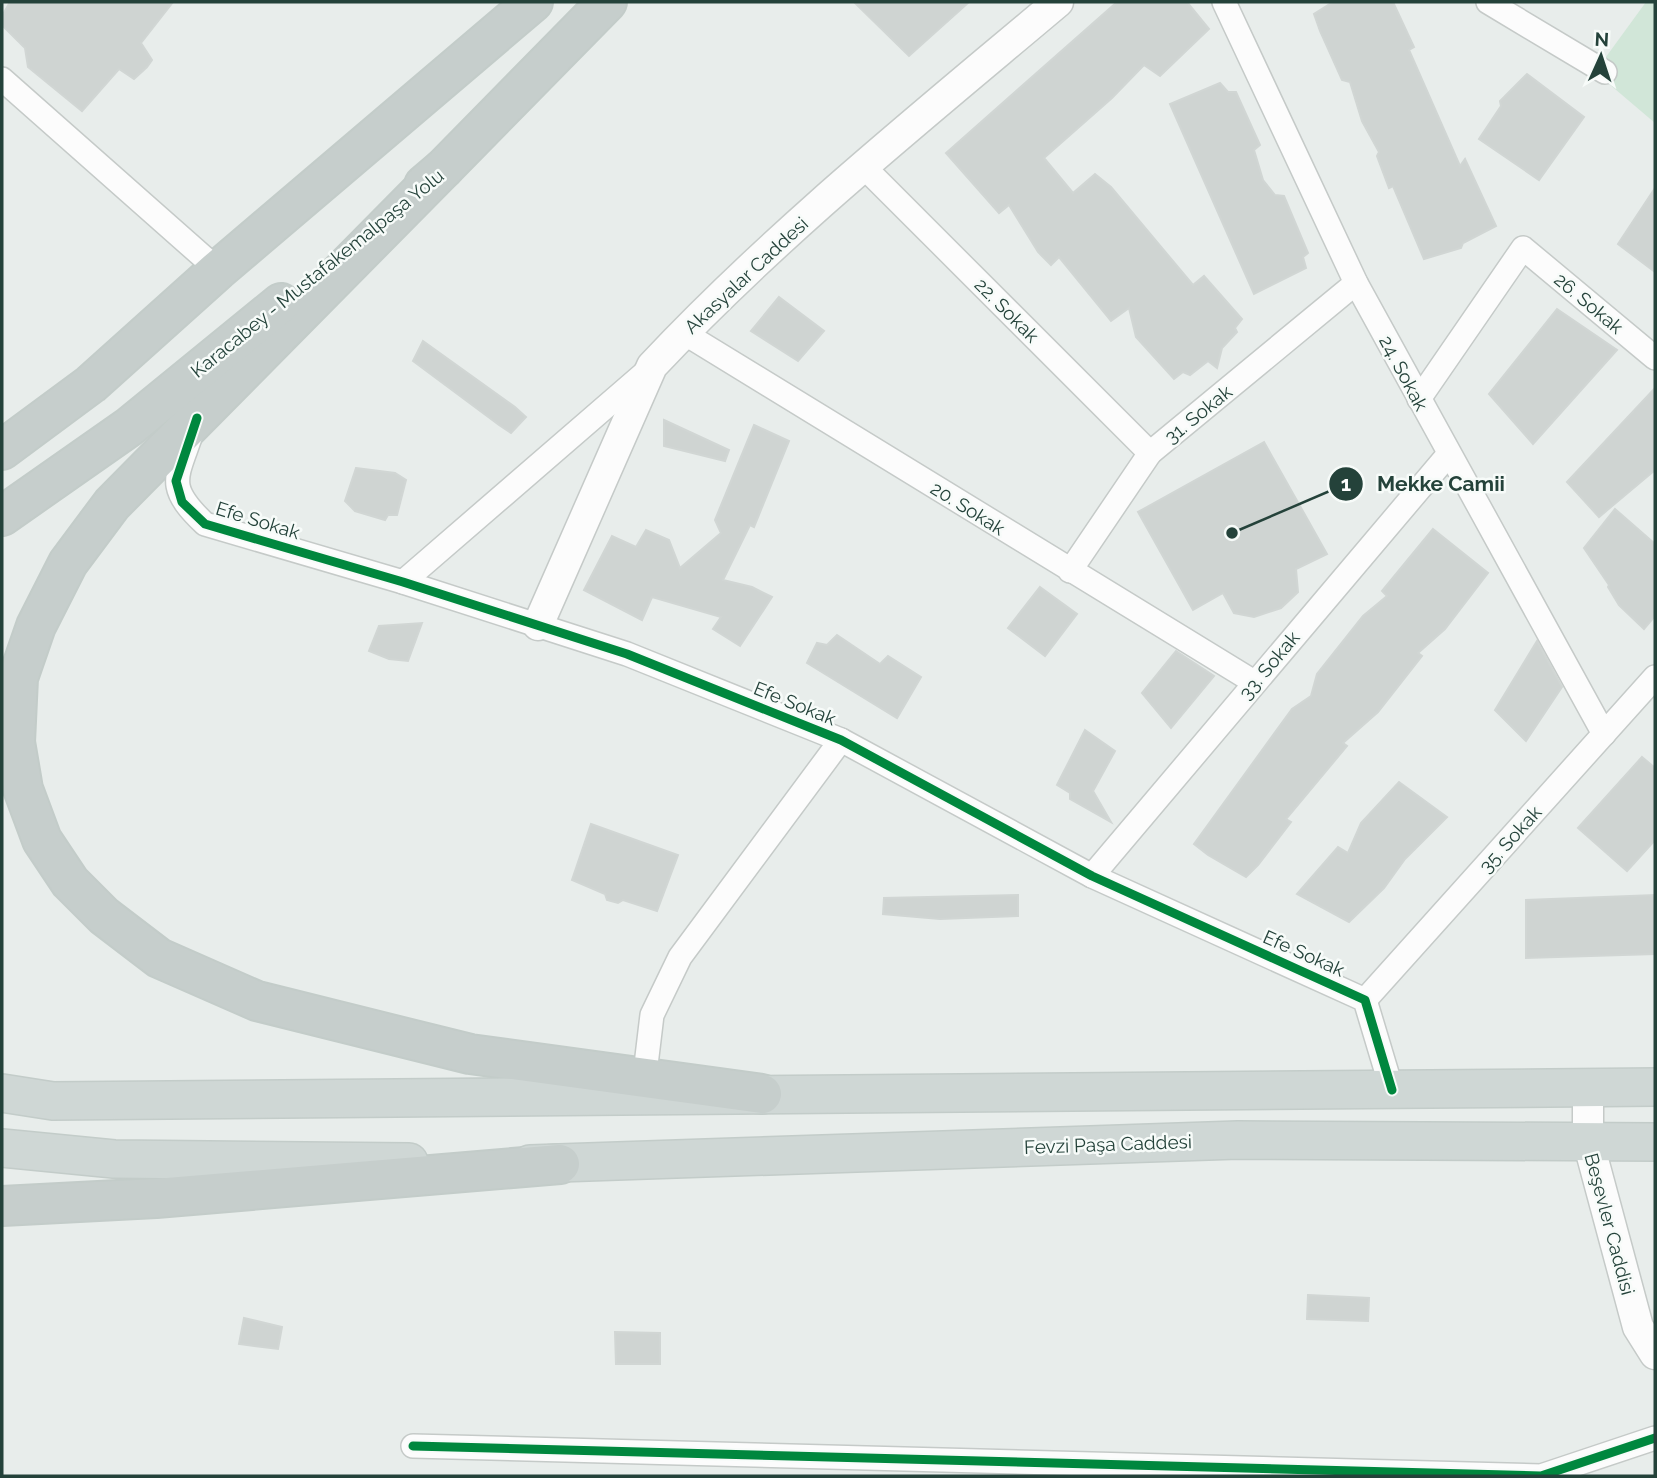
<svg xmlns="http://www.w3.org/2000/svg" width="1657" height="1478" font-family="Raleway,sans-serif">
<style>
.green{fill:#d1e6d8}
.building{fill:#cfd4d2;stroke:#d1d6d4;stroke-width:2}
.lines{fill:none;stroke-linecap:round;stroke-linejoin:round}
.minor-casing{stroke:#c5cac8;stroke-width:26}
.tertiary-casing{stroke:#c5cac8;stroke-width:33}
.primary-casing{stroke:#c3ccc9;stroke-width:40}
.trunk-casing{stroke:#c3ccc9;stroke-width:42}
.minor{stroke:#fcfcfc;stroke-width:23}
.tertiary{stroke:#fcfcfc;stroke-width:30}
.primary{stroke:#cfd7d5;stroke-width:37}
.trunk{stroke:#c6cecc;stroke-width:38}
.cycleway-casing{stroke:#f7fbf9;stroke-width:13}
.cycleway{stroke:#00873e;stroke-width:9}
.labels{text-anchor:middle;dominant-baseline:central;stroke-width:5;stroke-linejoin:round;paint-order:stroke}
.street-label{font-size:19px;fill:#24423a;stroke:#f7fbf9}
.leader{fill:none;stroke:#24423a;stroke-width:2.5}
.callout-dot{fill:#24423a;stroke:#f7fbf9;stroke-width:2.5}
.mark-label{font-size:21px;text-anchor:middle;font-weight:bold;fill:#fff}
.callout-label{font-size:21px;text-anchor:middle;font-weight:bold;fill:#24423a;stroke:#f7fbf9;stroke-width:5;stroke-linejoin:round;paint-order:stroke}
</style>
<rect width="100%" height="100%" fill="#e8edeb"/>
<path class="green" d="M1646,2H1655V123L1595,72Z"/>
<g class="building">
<path d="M10,2H173L141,43L152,60L147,67L134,79L119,69L82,111L28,67L25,48L2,25V16Z"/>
<path d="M854,2H969L909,56Z"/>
<path d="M1117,2H1187L1209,29L1160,76L1144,65L1112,98L1044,158L1073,193L1095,174L1111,187L1193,285L1204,276L1242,319L1235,328L1237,332L1222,348L1217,368L1208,361L1190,375L1183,372L1174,379L1136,337L1129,308L1111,321L1059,257L1051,265L1038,252L1009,205L999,213L946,153Z"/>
<path d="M1333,2H1393L1414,47L1409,50L1460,166L1465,159L1496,226L1463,243L1461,248L1424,259L1393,186L1389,188L1377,156L1379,152L1362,121L1350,82L1342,80L1320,31L1314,14Z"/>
<path d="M1527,74L1584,117L1539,180L1479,139L1501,106L1500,101Z"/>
<path d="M1220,83L1228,92H1236L1260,145L1254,150L1263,180L1275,195L1284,196L1308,253L1303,257L1306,268L1254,294L1170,104Z"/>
<path d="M1655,188V272L1618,244Z"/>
<path d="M779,297L824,331L798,361L751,331Z"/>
<path d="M1557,309L1617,350L1533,444L1489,394Z"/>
<path d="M423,341L515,407L526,417L511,433L499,425L413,361Z"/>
<path d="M1655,388V470L1599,517L1567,482Z"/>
<path d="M664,420L729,450L725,461L664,446Z"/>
<path d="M754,425L789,441L754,527L750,525L723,580L752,587L772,597L740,646L713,629L721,617L652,597L642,620L584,590L612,536L636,547L646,530L669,540L680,568L721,533L715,520Z"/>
<path d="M1264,442L1327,554L1296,569L1298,592L1281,608L1254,617L1234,613L1223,593L1193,610L1138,512Z"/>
<path d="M356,468L395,473L406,480L397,515H388L385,520L355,511L345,501Z"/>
<path d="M1615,509L1655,544V616L1644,629L1619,605L1608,587L1609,585L1584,548Z"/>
<path d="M1433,529L1488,573L1445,629L1418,653L1422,656L1378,712L1343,743L1347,746L1286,819L1291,822L1258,865L1246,877L1208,855L1194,844L1292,709L1311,696L1317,674L1363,616L1387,596L1382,591Z"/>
<path d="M1040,587L1077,614L1045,656L1008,628Z"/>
<path d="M422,623L408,661L389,659L369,651L379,626Z"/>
<path d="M837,635L880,664L888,656L921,677L897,718L807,663L817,643L827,645Z"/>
<path d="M1537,641L1562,687L1526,741L1495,710Z"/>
<path d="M1176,651L1214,676L1171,728L1142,693Z"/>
<path d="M1085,730L1115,751L1093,791L1111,822L1070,799V793L1057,785Z"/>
<path d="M1642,757L1655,768V840L1627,871L1578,828Z"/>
<path d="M1399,782L1447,817L1405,859L1384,888L1349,922L1297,894L1338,847L1348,853L1361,823Z"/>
<path d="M591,824L678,855L657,911L623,900L618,903L607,900L605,894L572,880Z"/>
<path d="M1018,895V916L940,919L883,914L884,898Z"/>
<path d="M1655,895V954L1526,958V900Z"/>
<path d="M1308,1295L1369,1298L1368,1321L1307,1319Z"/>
<path d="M244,1318L282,1327L278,1349L239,1344Z"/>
<path d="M615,1332L660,1333V1364H616Z"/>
</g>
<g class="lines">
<defs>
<g id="minor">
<path d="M1224,2L1356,283L1604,734"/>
<path d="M1488,2L1605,72"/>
<path d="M2,79L218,270"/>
<path d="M863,166L1150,453"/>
<path d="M684,333L1254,682"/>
<path d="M1419,399L1523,248L1655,358"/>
<path d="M193,429C177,478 164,485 205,524L403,582L627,654L841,740L1092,876L1365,1000L1392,1090"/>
<path d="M1070,571L1150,453L1356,283"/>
<path d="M403,582L647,371"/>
<path d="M1092,876L1448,455"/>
<path d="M1365,1000L1655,677"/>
<path d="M643,1090L652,1015L680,957L841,740"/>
<path d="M413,1446L1541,1476L1655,1438"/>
</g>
<g id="tertiary">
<path d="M538,625L652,366C776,234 919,119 1058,2"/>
<path d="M1588,1087V1141L1638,1327L1655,1354"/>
</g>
<g id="primary">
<path d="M2,1093L53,1101L1655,1087"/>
<path d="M2,1148L114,1159L409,1162"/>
<path d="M530,1164L1238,1140L1655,1142"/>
</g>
<g id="trunk">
<path d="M444,168L112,504L68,563L36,626L18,678L15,742L23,789L42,840L70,882L104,916L159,958L257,1001L470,1054L762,1094"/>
<path d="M424,185L444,168L607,2"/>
<path d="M2,450L91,384L218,270L533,2"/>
<path d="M2,516L129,427L281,303"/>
<path d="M2,1206L156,1198L560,1164"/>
</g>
</defs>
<use href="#minor" class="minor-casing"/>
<use href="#tertiary" class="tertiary-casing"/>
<use href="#primary" class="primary-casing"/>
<use href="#trunk" class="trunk-casing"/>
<use href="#minor" class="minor"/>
<use href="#tertiary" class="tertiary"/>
<use href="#primary" class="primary"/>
<use href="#trunk" class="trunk"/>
<defs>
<g id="cycleway">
<path d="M197,418L176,481L182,502L205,524L403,582L627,654L841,740L1092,876L1365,1000L1392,1090"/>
<path d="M413,1446L1541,1476L1655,1438"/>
</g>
</defs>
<use href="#cycleway" class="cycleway-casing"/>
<use href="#cycleway" class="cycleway"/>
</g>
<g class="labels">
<g class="street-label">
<text transform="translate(317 273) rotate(-39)">Karacabey - Mustafakemalpaşa Yolu</text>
<text transform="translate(746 275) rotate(-43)">Akasyalar Caddesi</text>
<text transform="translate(1589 303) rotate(40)">26. Sokak</text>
<text transform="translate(1007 310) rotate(45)">22. Sokak</text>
<text transform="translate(1404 373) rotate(62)">24. Sokak</text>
<text transform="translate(1198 414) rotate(-39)">31. Sokak</text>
<text transform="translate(968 508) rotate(32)">20. Sokak</text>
<text transform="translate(258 520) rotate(17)">Efe Sokak</text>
<text transform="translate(1269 665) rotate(-50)">33. Sokak</text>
<text transform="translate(795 703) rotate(22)">Efe Sokak</text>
<text transform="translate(1510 839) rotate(-48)">35. Sokak</text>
<text transform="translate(1304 953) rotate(24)">Efe Sokak</text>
<text transform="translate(1108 1144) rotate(-2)">Fevzi Paşa Caddesi</text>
<text transform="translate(1610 1224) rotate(75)">Beşevler Caddisi</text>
</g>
</g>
<path class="leader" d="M1232 533L1346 484"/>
<g class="callout-dot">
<circle cx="1232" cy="533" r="7"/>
<circle cx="1346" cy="484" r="18"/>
</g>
<g class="mark-label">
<text x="1346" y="491">1</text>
</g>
<g class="callout-label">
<text x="1441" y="491">Mekke Camii</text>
</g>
<rect width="1657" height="1478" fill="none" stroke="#24423a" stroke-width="7"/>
<g transform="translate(1601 56) rotate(3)" stroke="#f7fbf9" stroke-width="5" paint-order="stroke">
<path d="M0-5L12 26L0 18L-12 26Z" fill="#24423a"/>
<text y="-10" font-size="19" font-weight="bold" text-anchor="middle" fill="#24423a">N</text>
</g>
</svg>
